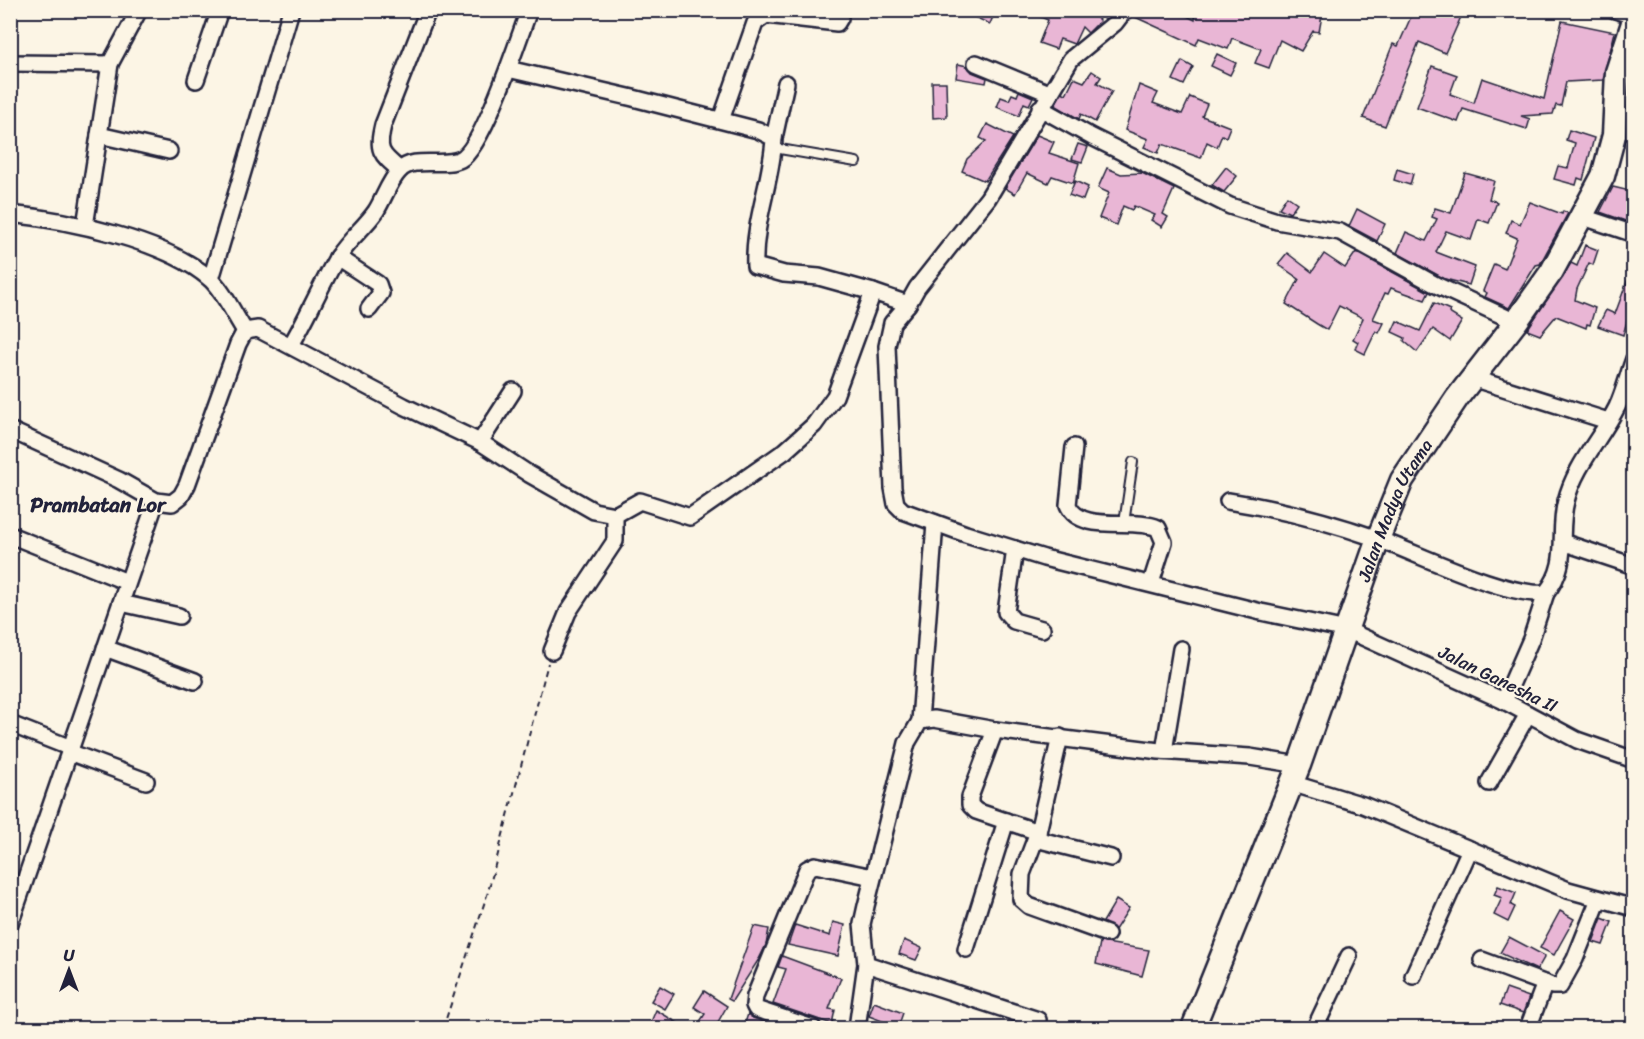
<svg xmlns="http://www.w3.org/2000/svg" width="1644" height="1039" font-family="Sriracha,sans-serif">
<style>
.building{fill:#e9b6d5;stroke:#22223b;stroke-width:1.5}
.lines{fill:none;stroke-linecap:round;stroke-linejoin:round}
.lane-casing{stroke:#22223b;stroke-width:12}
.street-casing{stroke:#22223b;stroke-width:20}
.secondary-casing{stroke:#22223b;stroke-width:27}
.path{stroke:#22223b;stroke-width:2;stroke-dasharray:6 4.5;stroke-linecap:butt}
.lane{stroke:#fcf5e5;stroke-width:8}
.street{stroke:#fcf5e5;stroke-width:15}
.secondary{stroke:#fcf5e5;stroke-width:22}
.labels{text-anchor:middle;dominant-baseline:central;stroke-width:4.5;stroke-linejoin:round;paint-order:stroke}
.street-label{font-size:18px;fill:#22223b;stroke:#fcf5e5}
.quarter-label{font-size:21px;font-weight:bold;fill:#22223b;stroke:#fcf5e5}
</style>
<rect width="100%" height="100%" fill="#fcf5e5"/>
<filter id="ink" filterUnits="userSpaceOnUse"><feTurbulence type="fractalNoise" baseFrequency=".0167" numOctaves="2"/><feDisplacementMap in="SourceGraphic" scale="12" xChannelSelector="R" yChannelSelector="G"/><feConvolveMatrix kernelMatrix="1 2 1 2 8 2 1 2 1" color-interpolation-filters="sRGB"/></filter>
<g filter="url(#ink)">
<g class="building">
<path d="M959,10H986L994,14L990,24Z"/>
<path d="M1054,10L1066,15L1068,10H1089L1100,21L1088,33L1082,27L1074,44L1060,39L1056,49L1039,43L1048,20L1026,11Z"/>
<path d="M1135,10H1175L1195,20L1196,10H1262L1296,18L1302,10H1323L1319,32L1313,31L1301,51L1280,40L1269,68L1255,63L1261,49L1232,38L1228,49L1199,38L1196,45L1133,16Z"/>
<path d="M1414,10H1464L1445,53L1419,42L1385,126L1363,118L1393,44L1398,46Z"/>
<path d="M1562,21L1615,32L1603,80L1566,82L1561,106L1556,105L1553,114L1521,116L1530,119L1527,129L1463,109L1458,122L1417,107L1432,66L1457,75L1450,94L1474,103L1482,78L1544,99Z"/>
<path d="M1217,54L1236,63L1230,75L1211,66Z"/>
<path d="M1182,61L1193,67L1184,85L1173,80Z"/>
<path d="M958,64L967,66L972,72L987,78L986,83L956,78Z"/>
<path d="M1092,71L1101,77L1097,83L1112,91L1095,122L1081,114L1079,119L1055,105L1062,92L1066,94L1074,78L1084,82Z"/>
<path d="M932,82H946L947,117L933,118Z"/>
<path d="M1139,85L1158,93L1153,103L1182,114L1190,97L1207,104L1202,116L1230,127L1226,137L1222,135L1217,147L1207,142L1201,158L1162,144L1158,153L1144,147L1148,139L1125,130Z"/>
<path d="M1019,91L1033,97L1029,105L1024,103L1019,116L997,107L1001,97L1009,100L1012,94L1017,96Z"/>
<path d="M987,124L1013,137L985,181L962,171L967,159L986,141L980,138Z"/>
<path d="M1569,130L1594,138L1583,180L1578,178L1576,185L1554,179L1558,166L1568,168L1575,143L1566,140Z"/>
<path d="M1037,135L1054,142L1049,153L1079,163L1073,183L1052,176L1048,183L1027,173L1015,194L1005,188Z"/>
<path d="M1078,144L1088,147L1082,162L1072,159Z"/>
<path d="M1226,167L1237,176L1224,192L1212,185Z"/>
<path d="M1107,168L1121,174L1142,173L1174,189L1163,214L1168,217L1162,227L1151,220L1155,215L1134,206L1132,210L1123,206L1116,225L1099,218L1109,193L1098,188Z"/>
<path d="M1397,169L1413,174L1410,185L1394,180Z"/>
<path d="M1465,173L1494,181L1489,199L1497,202L1489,223L1478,219L1471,240L1446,231L1436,252L1475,267L1469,285L1445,279L1397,253L1406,232L1426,241L1437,219L1432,217L1435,208L1451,213Z"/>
<path d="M1075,181L1088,187L1083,200L1069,195Z"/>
<path d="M1613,187L1634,192V224L1600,212Z"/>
<path d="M1287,196L1297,203L1290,213L1279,208Z"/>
<path d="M1530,202L1562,214L1563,211L1568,213L1540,264L1536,265L1509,308L1485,297L1487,293L1483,291L1494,264L1505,269L1517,238L1506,233L1511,220L1520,224Z"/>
<path d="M1357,209L1385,224L1377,241L1349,226Z"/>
<path d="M1585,245L1598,250L1593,265L1589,263L1577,289L1575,300L1595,308L1590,325L1587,324L1586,328L1556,316L1540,335L1527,330L1571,263L1577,266Z"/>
<path d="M1356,252L1429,292L1425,300L1391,288L1388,294L1385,293L1373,319L1384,323L1379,333L1376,331L1365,354L1355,349L1358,342L1353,339L1363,318L1339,306L1327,330L1317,324L1286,304L1299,279L1278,264L1287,253L1312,272L1324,254L1345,268Z"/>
<path d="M1632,268L1634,315L1629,314L1623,335L1598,326L1606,310L1615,314Z"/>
<path d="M1434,303L1450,310L1449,313L1462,321L1450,341L1433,329L1417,352L1404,341L1405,338L1392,332L1397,321L1420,331Z"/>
<path d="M1498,886L1516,893L1511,905L1515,907L1508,922L1494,915L1502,898L1494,895Z"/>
<path d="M1116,900L1129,908L1115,930L1103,922Z"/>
<path d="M1560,911L1574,919L1554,955L1540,948Z"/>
<path d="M1602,918L1612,922L1603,945L1593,942Z"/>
<path d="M833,922L845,925L838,956L788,945L795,925L830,936Z"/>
<path d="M754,926L769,929L766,945L759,959L732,1001L728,999Z"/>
<path d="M1509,937L1545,956L1537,970L1500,953Z"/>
<path d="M904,940L922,948L916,960L899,954Z"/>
<path d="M1100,942L1149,950L1142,976L1096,964Z"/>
<path d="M782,956L841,978L829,1009L835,1010L832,1024L773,1004L786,969L778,967Z"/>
<path d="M660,986L674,994L665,1009L651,1001Z"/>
<path d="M1506,989L1529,997L1523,1013L1500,1005Z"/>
<path d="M704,991L727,1006L714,1029H695L705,1014L694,1007Z"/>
<path d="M874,1002L903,1013L898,1027L869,1016Z"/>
<path d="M656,1010L688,1029H648Z"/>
<path d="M748,1014L753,1018L784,1029H743Z"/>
</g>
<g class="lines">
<defs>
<g id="lane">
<path d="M774,148L856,162"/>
<path d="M1124,523L1133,462"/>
</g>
<g id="street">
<path d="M1615,10L1634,16"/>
<path d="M10,63L110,64"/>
<path d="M976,63L1049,93"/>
<path d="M508,69L633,98L758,130L774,138C772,181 753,222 755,266L784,274L819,277L873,292"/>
<path d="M196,80L220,10"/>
<path d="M1040,108L1092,137L1230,206L1277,221L1340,232L1436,285L1516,322"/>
<path d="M721,120L755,23L766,15L837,23L840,18L837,10"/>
<path d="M99,135L169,151"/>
<path d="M774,138L786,83"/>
<path d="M400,170C380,154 377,150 383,125L428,10"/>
<path d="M10,214C67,220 165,240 209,278C222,288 235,316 245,331"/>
<path d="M1583,217L1634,234"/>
<path d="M85,226L110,64L139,10"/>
<path d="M337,257L378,284L381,293L369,309"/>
<path d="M211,279L291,10"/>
<path d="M908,304L917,288L988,198L1071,59L1115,23L1125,10"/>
<path d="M291,345C308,316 321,285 338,256C349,239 365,227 376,211C384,198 389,182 399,171C414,155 443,168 461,159C483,147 519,38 529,10"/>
<path d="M1472,378L1608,421"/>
<path d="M10,430L119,480L156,501L172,503L181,496L187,485L238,344L245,331L258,329L404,406L480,442L529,474L594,511L615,515L640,501L690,517L785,451L814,425L835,396L873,292L908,304L892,323L887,346L893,488L896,504L903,511L966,534L1044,558L1261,612L1347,630L1504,701L1577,740L1634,760"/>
<path d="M480,442L513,391"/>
<path d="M1074,447L1068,505C1080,534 1133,517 1158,528L1164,542L1151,583"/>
<path d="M1228,501C1279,509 1327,521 1375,538C1417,553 1505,597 1546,593C1571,562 1557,534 1566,501C1575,465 1601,439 1617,407C1624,392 1628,375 1634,359"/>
<path d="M10,535L127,582"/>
<path d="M1565,543L1634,566"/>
<path d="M1015,549L1006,612L1014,621L1042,629"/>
<path d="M121,603L179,616"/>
<path d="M105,648L195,681"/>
<path d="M552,651L568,612L615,541V515"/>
<path d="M1504,701L1531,639L1546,593"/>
<path d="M920,721L935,523"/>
<path d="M10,724L71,748"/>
<path d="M995,730L970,797V805L976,811L1038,832"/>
<path d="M1060,737L1038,832L1022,874L1021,899L1029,906L1107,934"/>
<path d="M1164,751L1181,649"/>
<path d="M69,752L146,781"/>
<path d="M1291,783L1363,805L1568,890L1634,908"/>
<path d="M1489,783L1528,714"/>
<path d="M1036,839L1111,858"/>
<path d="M10,924L156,501"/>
<path d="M966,949L1006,821"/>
<path d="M1482,960L1552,986H1560L1575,959L1599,899"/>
<path d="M866,964L1038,1020"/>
<path d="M1413,976L1470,849"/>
<path d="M813,1028L756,1009L754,1005L755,996L807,869L815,865L873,877"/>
<path d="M857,1028L866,964L862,924L866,906L907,743L920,721L934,719L995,730L1159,751L1250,757L1299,765"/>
<path d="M1315,1028L1349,956"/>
<path d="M1528,1028L1545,983"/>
</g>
<g id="secondary">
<path id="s1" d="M1193,1028L1299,765L1378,539L1402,480L1457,398L1516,322L1552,271L1603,176L1614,135L1617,72L1634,20"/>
</g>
</defs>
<use href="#lane" class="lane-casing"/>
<use href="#street" class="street-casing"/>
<use href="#secondary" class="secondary-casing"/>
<path class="path" d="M443,1028L488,892L548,663"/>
<use href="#lane" class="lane"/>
<use href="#street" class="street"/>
<use href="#secondary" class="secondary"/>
</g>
</g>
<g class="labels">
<g class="street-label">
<text stroke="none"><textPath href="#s1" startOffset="556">Jalan Madya Utama</textPath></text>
<text transform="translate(1498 679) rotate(26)">Jalan Ganesha II</text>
</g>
<g class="quarter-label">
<text x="98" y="505">Prambatan Lor</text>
</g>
</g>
<rect width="1644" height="1039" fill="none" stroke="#fcf5e5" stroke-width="36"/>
<rect x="18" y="18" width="1608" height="1003" fill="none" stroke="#22223b" stroke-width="2" filter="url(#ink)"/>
<g transform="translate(69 970)" stroke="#fcf5e5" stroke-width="4.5" paint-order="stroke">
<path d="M0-4.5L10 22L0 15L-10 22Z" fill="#22223b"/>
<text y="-9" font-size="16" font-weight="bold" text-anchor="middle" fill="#22223b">U</text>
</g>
</svg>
